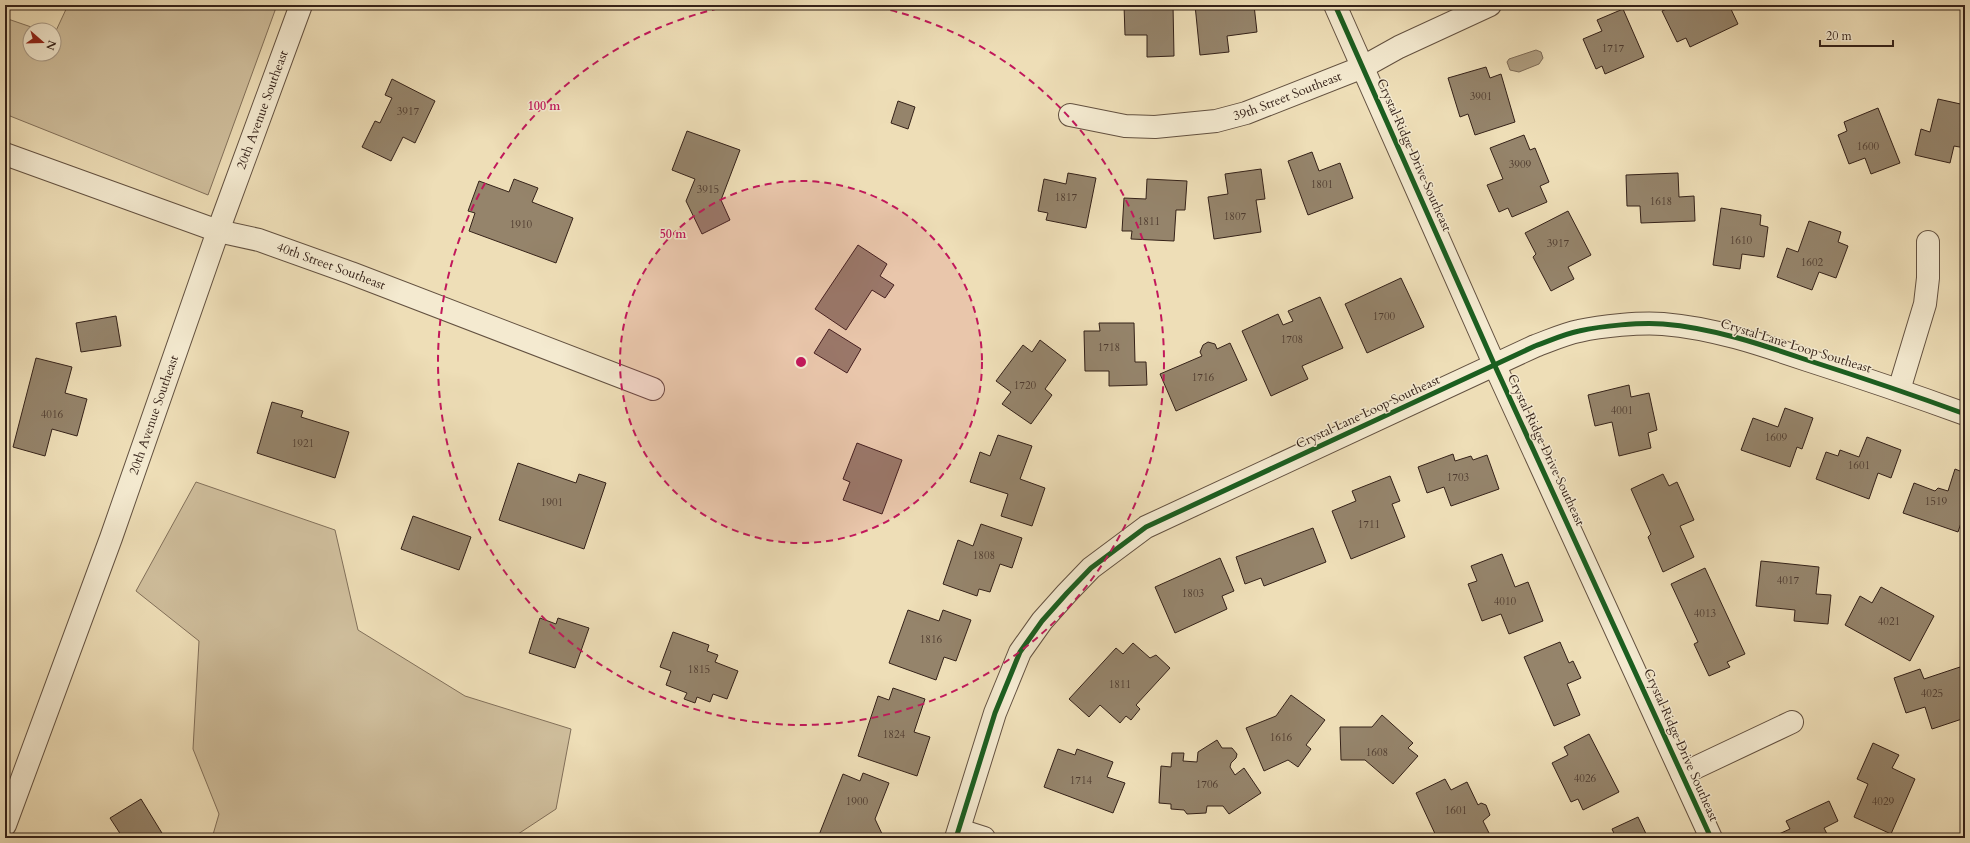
<svg xmlns="http://www.w3.org/2000/svg" width="1970" height="843" font-family="Cardo,serif">
<style>
.green{fill:#cfbe9c;stroke:#82705a}
.water{fill:#af9e81;stroke:#7e6c57}
.building{fill:#95846b;stroke:#352219}
.lines{fill:none;stroke-linecap:round;stroke-linejoin:round}
.street-casing{stroke:#635140;stroke-width:24}
.street{stroke:#f4ead0;stroke-width:22}
.cycleway-casing{stroke:#f4ead0;stroke-width:8}
.cycleway{stroke:#1b5e20;stroke-width:5}
.ring{fill:none;stroke:#c2185b;stroke-width:2;stroke-dasharray:7 5}
.labels{text-anchor:middle;dominant-baseline:central;stroke-width:3;stroke-linejoin:round;paint-order:stroke}
.number-label{font-size:11px;fill:#4d3a2e}
.street-label{font-size:13px;fill:#352219;stroke:#f4ead0}
.centre{fill:#c2185b;stroke:#f4ead0;stroke-width:2}
.ring-label{font-size:12px;text-anchor:middle;font-weight:bold;fill:#c2185b;stroke:#f4ead0;stroke-width:3;stroke-linejoin:round;paint-order:stroke}
</style>
<rect width="100%" height="100%" fill="#eedeb7"/>
<filter id="stains"><feTurbulence type="fractalNoise" baseFrequency=".005" numOctaves="4"/><feColorMatrix values="0 0 0 0 .2 0 0 0 0 .09 0 0 0 0 .02 0 0 0 .5 -.17"/></filter>
<radialGradient id="worn" r=".72"><stop offset=".6" stop-color="#630" stop-opacity="0"/><stop offset="1" stop-color="#630" stop-opacity=".3"/></radialGradient>
<g class="green">
<path d="M68,5H277L208,195L5,114V18L40,30H30V54H54V35Z"/>
<path d="M196,482L335,530L358,630L465,696L571,729L556,809L512,838H212L219,814L193,749L199,641L136,591Z"/>
</g>
<path class="water" d="M1536,50L1541,52L1543,58L1539,64L1519,72L1510,70L1507,62L1509,59Z"/>
<g class="building">
<path d="M1124,5H1173L1174,56L1147,57V35H1125Z"/>
<path d="M1195,5H1254L1257,32L1227,36L1229,52L1200,55Z"/>
<path d="M1675,5H1729L1738,24L1690,47L1686,38L1677,42L1662,11Z"/>
<path d="M1623,9L1644,57L1605,74L1602,66L1596,69L1583,39L1602,31L1597,20Z"/>
<path d="M1486,67L1490,78L1501,74L1515,122L1475,135L1468,114L1460,117L1448,78Z"/>
<path d="M392,79L435,101L415,143L403,137L391,161L362,147L375,121L380,123L392,98L385,95Z"/>
<path d="M1938,99L1965,105V148L1954,146L1950,163L1915,155L1921,129L1930,132Z"/>
<path d="M898,101L915,107L908,129L891,123Z"/>
<path d="M1878,108L1900,163L1871,174L1865,158L1849,164L1838,135L1847,131L1844,122Z"/>
<path d="M687,131L740,150L721,200L730,220L702,234L686,201L695,179L672,170Z"/>
<path d="M1524,135L1530,150L1535,148L1549,182L1540,186L1547,202L1512,217L1508,208L1499,212L1487,185L1503,179L1490,148Z"/>
<path d="M1312,152L1319,171L1340,163L1353,198L1308,215L1288,161Z"/>
<path d="M1261,169L1265,199L1256,200L1261,232L1214,239L1208,197L1228,194L1225,174Z"/>
<path d="M1068,173L1096,178L1086,228L1046,220L1048,213L1038,211L1044,179L1066,184Z"/>
<path d="M1678,173L1679,197L1694,196L1695,221L1641,223L1640,206H1627L1626,175Z"/>
<path d="M514,179L538,188L532,202L573,218L556,263L469,231L475,213L468,211L479,181L509,192Z"/>
<path d="M1147,179L1187,181L1185,210H1176L1174,241L1131,239L1132,231H1122L1124,198L1146,199Z"/>
<path d="M1721,208L1761,215L1760,225L1768,227L1764,257L1742,254L1740,269L1713,265Z"/>
<path d="M1568,211L1591,255L1568,267L1574,279L1551,291L1533,257L1536,254L1525,233Z"/>
<path d="M1809,221L1841,232L1838,242L1848,246L1836,278L1819,272L1812,290L1777,277L1787,248L1798,252Z"/>
<path d="M858,245L887,264L880,276L894,285L885,298L872,290L846,330L815,309Z"/>
<path d="M1401,278L1424,327L1367,353L1345,304Z"/>
<path d="M1320,297L1343,348L1302,366L1308,379L1271,396L1242,331L1278,314L1283,325L1293,321L1288,311Z"/>
<path d="M116,316L121,346L81,352L76,323Z"/>
<path d="M1099,323H1134L1135,362H1146L1147,385L1109,386V371H1085L1084,331H1100Z"/>
<path d="M829,329L861,349L847,373L814,353Z"/>
<path d="M1040,340L1066,360L1045,389L1052,395L1031,424L1002,404L1011,392L996,381L1023,345L1032,352Z"/>
<path d="M1208,342L1215,344L1217,349L1230,343L1247,380L1176,411L1160,374L1202,356L1200,352L1203,345Z"/>
<path d="M36,358L72,367L65,393L87,399L77,436L52,429L45,456L13,447Z"/>
<path d="M1629,385L1631,397L1649,393L1657,430L1648,433L1651,448L1619,456L1612,422L1595,426L1588,395Z"/>
<path d="M272,402L303,411L301,417L349,432L335,478L257,453Z"/>
<path d="M1785,408L1813,418L1802,449L1797,447L1790,467L1741,450L1753,418L1778,427Z"/>
<path d="M998,435L1032,446L1020,479L1045,488L1032,526L1001,516L1008,494L970,482L980,452L990,456Z"/>
<path d="M1867,437L1901,450L1891,478L1878,473L1869,499L1816,479L1826,452L1838,456L1840,450L1859,457Z"/>
<path d="M857,443L902,460L882,514L843,500L850,482L843,479Z"/>
<path d="M1453,454L1455,461L1471,456L1473,460L1487,455L1499,489L1451,506L1444,487L1427,493L1418,467Z"/>
<path d="M518,463L576,483L579,474L606,483L584,549L499,520Z"/>
<path d="M1955,469L1965,473V511L1958,532L1903,513L1914,483L1935,491L1938,488L1948,491Z"/>
<path d="M1663,474L1669,486L1677,482L1694,520L1680,526L1694,557L1663,572L1648,537L1651,534L1631,489Z"/>
<path d="M1390,476L1400,501L1392,504L1405,537L1351,559L1332,511L1356,501L1352,491Z"/>
<path d="M413,516L471,537L459,570L401,549Z"/>
<path d="M981,524L1022,538L1012,568L1000,564L990,592L979,589L977,596L943,584L958,540L973,546Z"/>
<path d="M1313,528L1326,562L1264,586L1261,578L1245,584L1236,557Z"/>
<path d="M1502,554L1515,587L1528,582L1543,621L1509,634L1501,614L1482,621L1468,584L1477,581L1471,566Z"/>
<path d="M1220,558L1234,591L1222,596L1227,609L1175,633L1155,587Z"/>
<path d="M1761,561L1819,567L1816,594L1831,595L1828,624L1794,621L1795,610L1756,606Z"/>
<path d="M1705,568L1745,654L1727,662L1730,667L1709,676L1694,644L1698,642L1671,584Z"/>
<path d="M1881,587L1934,616L1910,661L1845,625L1860,596L1872,603Z"/>
<path d="M908,610L939,621L943,610L971,620L956,661L944,657L936,680L889,663Z"/>
<path d="M540,618L556,624L558,618L589,628L575,668L529,653Z"/>
<path d="M673,632L709,645L707,651L718,655L715,662L738,671L727,699L713,694L710,702L697,697L695,703L684,699L687,693L666,685L671,671L660,667Z"/>
<path d="M1560,642L1569,663L1573,661L1581,678L1567,684L1580,715L1554,726L1524,657Z"/>
<path d="M1133,643L1150,658L1156,655L1170,668L1136,705L1140,709L1131,720L1126,716L1120,723L1100,705L1089,717L1069,699L1116,648L1123,654Z"/>
<path d="M1960,667L1965,682V718L1932,729L1925,707L1906,713L1894,678L1920,669L1924,679Z"/>
<path d="M893,688L925,699L914,732L930,737L917,776L858,756L878,696L889,700Z"/>
<path d="M1291,695L1325,720L1306,745L1311,749L1298,767L1288,760L1264,771L1246,728L1276,716Z"/>
<path d="M1382,715L1413,743L1408,748L1418,756L1393,784L1365,760H1341L1340,727H1372Z"/>
<path d="M1589,734L1619,792L1583,810L1578,799L1571,802L1552,763L1568,755L1564,747Z"/>
<path d="M1217,740L1222,748H1232L1237,754L1236,758L1231,763L1230,767L1235,775L1244,768L1261,793L1229,814L1223,806H1207L1206,813L1187,814L1184,810L1171,809V804L1159,803L1161,766L1171,767L1172,753H1184L1183,761L1197,762L1198,752Z"/>
<path d="M1873,743L1899,755L1892,768L1915,779L1891,834L1854,817L1868,784L1857,779Z"/>
<path d="M1058,749L1075,755L1077,749L1113,762L1107,777L1125,783L1113,813L1044,787Z"/>
<path d="M863,773L889,783L875,819L884,838H853L851,833L849,838H828L819,835L843,774L860,781Z"/>
<path d="M1445,779L1451,790L1467,782L1478,805L1481,803L1486,805L1490,815L1483,821L1489,833L1481,838H1437L1416,793Z"/>
<path d="M141,799L165,838H123L110,818Z"/>
<path d="M1829,801L1838,821L1824,828L1829,838H1770L1790,829L1786,821Z"/>
<path d="M1638,817L1648,838H1616L1612,829Z"/>
</g>
<g class="lines">
<defs>
<g id="street">
<path d="M1335,5L1495,366L1711,838"/>
<path id="s1" d="M1070,115L1125,126L1155,127L1216,121L1246,113L1363,67L1399,47L1490,5"/>
<path id="s2" d="M5,154L218,231L259,240L351,273L653,389"/>
<path d="M1899,390L1925,304L1928,278V242"/>
<path d="M1682,774L1792,722"/>
<path id="s3" d="M5,825L111,538L218,231L301,5"/>
<path d="M959,830L984,838"/>
<path d="M956,838L995,713L1020,652L1042,621L1067,593L1091,568L1146,527L1535,346C1549,341 1564,334 1579,331C1601,326 1641,322 1663,324C1713,328 1760,344 1807,360C1860,377 1913,395 1965,414"/>
</g>
</defs>
<use href="#street" class="street-casing"/>
<use href="#street" class="street"/>
<defs>
<g id="cycleway">
<path d="M1335,5L1495,366L1711,838"/>
<path d="M956,838L995,713L1020,652L1042,621L1067,593L1091,568L1146,527L1535,346C1549,341 1564,334 1579,331C1601,326 1641,322 1663,324C1713,328 1760,344 1807,360C1860,377 1913,395 1965,414"/>
</g>
</defs>
<use href="#cycleway" class="cycleway-casing"/>
<use href="#cycleway" class="cycleway"/>
</g>
<circle cx="801" cy="362" r="181" fill="#c2185b" fill-opacity=".12"/>
<g class="ring">
<circle cx="801" cy="362" r="181"/>
<path d="M867 5A363 363 0 1 1 735 5"/>
</g>
<g class="labels">
<g class="number-label">
<text x="1613" y="48">1717</text>
<text x="1481" y="96">3901</text>
<text x="408" y="111">3917</text>
<text x="1868" y="146">1600</text>
<text x="1520" y="164">3909</text>
<text x="1322" y="184">1801</text>
<text x="708" y="189">3915</text>
<text x="1066" y="197">1817</text>
<text x="1661" y="201">1618</text>
<text x="1235" y="216">1807</text>
<text x="1149" y="221">1811</text>
<text x="521" y="224">1910</text>
<text x="1741" y="240">1610</text>
<text x="1558" y="243">3917</text>
<text x="1812" y="262">1602</text>
<text x="1384" y="316">1700</text>
<text x="1292" y="339">1708</text>
<text x="1109" y="347">1718</text>
<text x="1203" y="377">1716</text>
<text x="1025" y="385">1720</text>
<text x="1622" y="410">4001</text>
<text x="52" y="414">4016</text>
<text x="1776" y="437">1609</text>
<text x="303" y="443">1921</text>
<text x="1859" y="465">1601</text>
<text x="1458" y="477">1703</text>
<text x="1936" y="501">1519</text>
<text x="552" y="502">1901</text>
<text x="1369" y="524">1711</text>
<text x="984" y="555">1808</text>
<text x="1788" y="580">4017</text>
<text x="1193" y="593">1803</text>
<text x="1505" y="601">4010</text>
<text x="1705" y="613">4013</text>
<text x="1889" y="621">4021</text>
<text x="931" y="639">1816</text>
<text x="699" y="669">1815</text>
<text x="1120" y="684">1811</text>
<text x="1932" y="693">4025</text>
<text x="894" y="734">1824</text>
<text x="1281" y="737">1616</text>
<text x="1377" y="752">1608</text>
<text x="1585" y="778">4026</text>
<text x="1081" y="780">1714</text>
<text x="1207" y="784">1706</text>
<text x="857" y="801">1900</text>
<text x="1883" y="801">4029</text>
<text x="1456" y="810">1601</text>
</g>
<g class="street-label">
<text stroke="none"><textPath href="#s1" startOffset="223">39th Street Southeast</textPath></text>
<text stroke="none"><textPath href="#s3" startOffset="760">20th Avenue Southeast</textPath></text>
<text transform="translate(1414 155) rotate(66)">Crystal Ridge Drive Southeast</text>
<text stroke="none"><textPath href="#s2" startOffset="345">40th Street Southeast</textPath></text>
<text transform="translate(1796 346) rotate(17)">Crystal Lane Loop Southeast</text>
<text transform="translate(1368 412) rotate(-25)">Crystal Lane Loop Southeast</text>
<text stroke="none"><textPath href="#s3" startOffset="436">20th Avenue Southeast</textPath></text>
<text transform="translate(1546 450) rotate(65)">Crystal Ridge Drive Southeast</text>
<text transform="translate(1681 745) rotate(66)">Crystal Ridge Drive Southeast</text>
</g>
</g>
<circle cx="801" cy="362" r="6" class="centre"/>
<g class="ring-label">
<text x="544" y="110">100 m</text>
<text x="673" y="238">50 m</text>
</g>
<rect width="1970" height="843" fill="none" stroke="#eedeb7" stroke-width="20"/>
<rect x="6" y="6" width="1958" height="831" fill="none" stroke="#352219" stroke-width="2"/>
<rect x="10" y="10" width="1950" height="823" fill="none" stroke="#352219"/>
<g transform="translate(42 42) rotate(110)"><circle r="19" fill="#f4ead0" stroke="#a89a87"/>
<path d="M0-3L7 15L0 10L-7 15Z" fill="#8f2418"/>
<text y="-6" font-size="11" font-weight="bold" text-anchor="middle" fill="#352219">N</text>
</g>
<path d="M1820 40v6h73v-6" fill="none" stroke="#352219" stroke-width="2"/>
<text x="1826" y="40" font-size="12" fill="#352219" stroke="#f4ead0" stroke-width="3" paint-order="stroke">20 m</text>
<rect width="100%" height="100%" filter="url(#stains)"/>
<rect width="100%" height="100%" fill="url(#worn)"/>
</svg>
